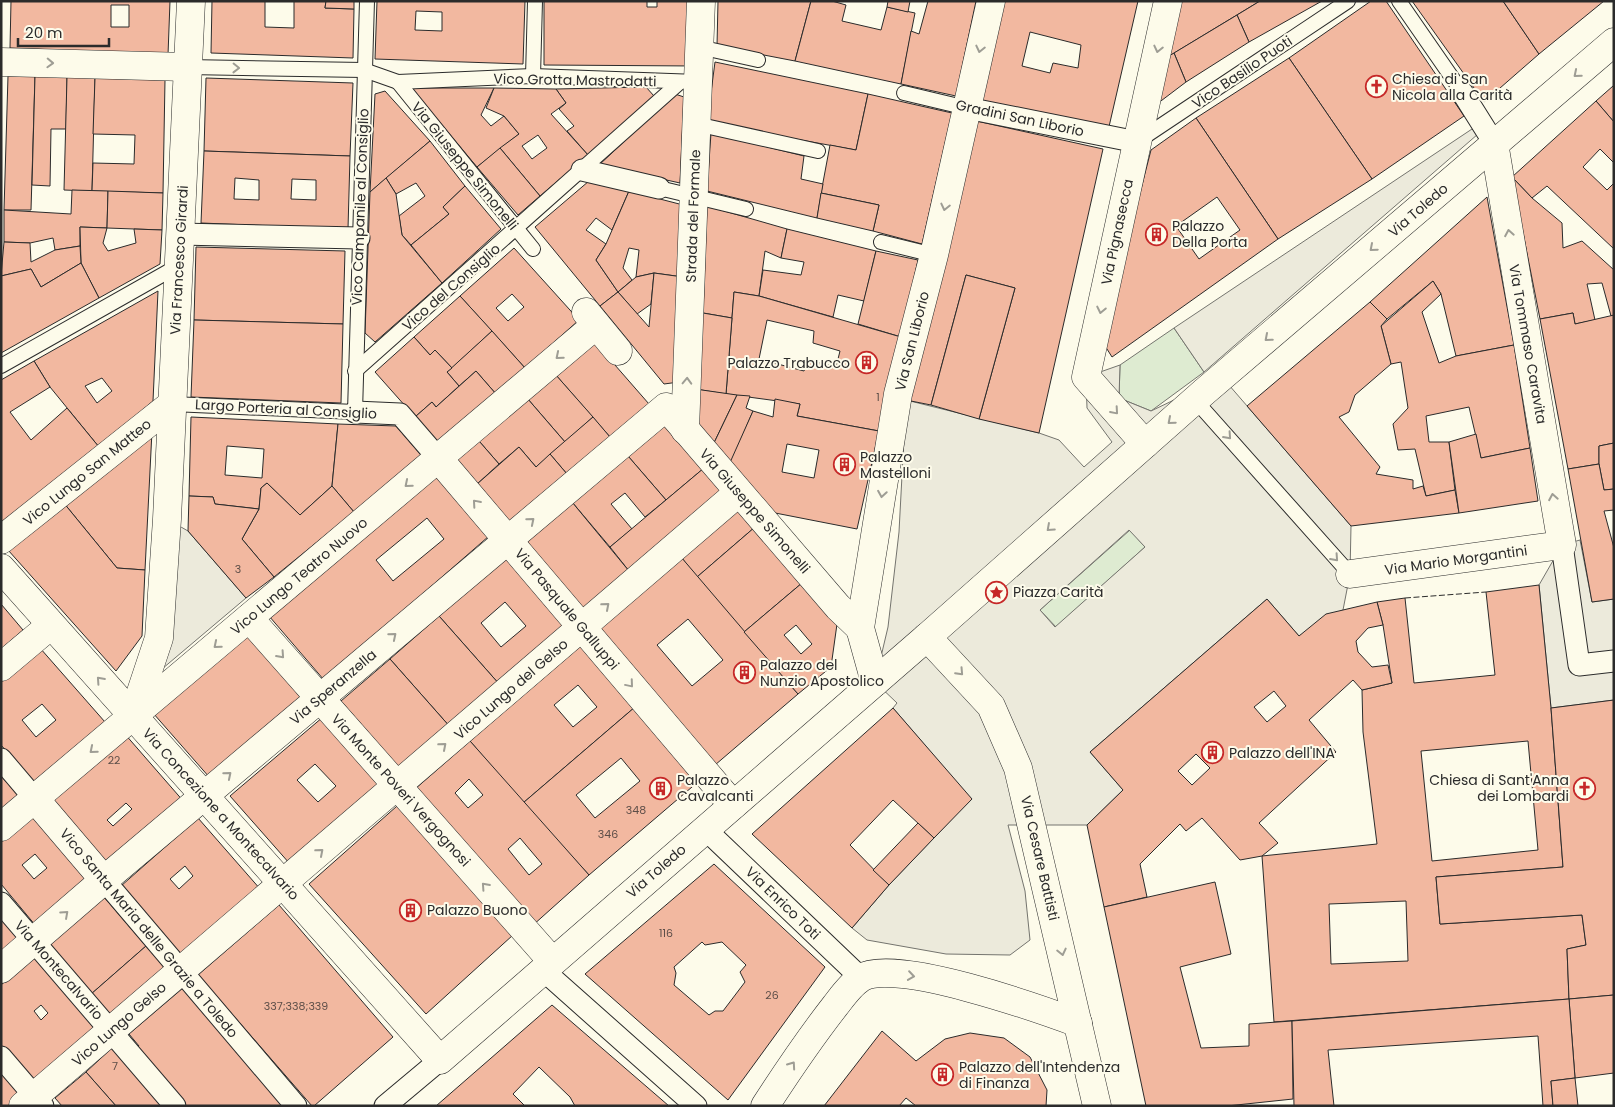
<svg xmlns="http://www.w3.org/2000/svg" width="1615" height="1107" font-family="Poppins,sans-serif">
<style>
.green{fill:#deebd1;stroke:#74746e}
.parking{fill:#eceadb;stroke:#74746e;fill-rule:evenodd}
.building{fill:#f2b8a0;stroke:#2b2b2b;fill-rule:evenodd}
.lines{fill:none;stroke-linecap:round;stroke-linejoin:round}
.service-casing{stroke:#2b2b2b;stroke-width:16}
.pedestrian-casing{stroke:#2b2b2b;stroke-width:23}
.minor-casing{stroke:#2b2b2b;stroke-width:29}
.secondary-casing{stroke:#2b2b2b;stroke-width:29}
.service{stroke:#fdfbea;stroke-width:14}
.pedestrian{stroke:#fdfbea;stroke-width:21}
.minor{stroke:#fdfbea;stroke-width:28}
.secondary{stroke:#fdfbea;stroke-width:28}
.fence{stroke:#2b2b2b;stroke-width:1;stroke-dasharray:6 2.5;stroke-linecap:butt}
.oneway{stroke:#9e9d94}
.labels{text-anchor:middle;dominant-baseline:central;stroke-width:4;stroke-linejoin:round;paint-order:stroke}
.number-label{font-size:11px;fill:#5d4e48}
.street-label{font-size:14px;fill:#2b2b2b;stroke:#fdfbea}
.poi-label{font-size:14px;fill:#2b2b2b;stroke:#fdfbea;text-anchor:start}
</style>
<rect width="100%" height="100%" fill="#fdfbea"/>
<g class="green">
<path d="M1174,328L1204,372L1151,411L1119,398L1120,365Z"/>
<path d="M1130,530L1145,547L1056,627L1040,610Z"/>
</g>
<g class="parking">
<path d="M1472,129L1478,134L1204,372L1174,328Z"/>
<path d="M1120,365L1119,398L1151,411L1222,377L1351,526L1350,574L1343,610L1299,636L1267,599L1090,752L1123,790L1087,825H1008L1025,891L1030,940L1010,955L946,954L867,940L852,928L889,885L971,799L893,708L897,703L875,682L888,627L899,532L906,400L1039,433L1059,440L1084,467L1112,442L1087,408L1086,377ZM1129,530L1145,547L1055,627L1040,610Z"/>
<path d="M167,519L188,531L246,598L143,685Z"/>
<path d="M1580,540L1592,602L1614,599V700L1551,708L1539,585L1562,545Z"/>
</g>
<g class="building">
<path d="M11,1H170L168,55L10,48ZM111,5H129V27H111Z"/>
<path d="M212,1H265V27L294,28V1H326L325,8L354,9L353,58L211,53Z"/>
<path d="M326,1H354V9L325,8Z"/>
<path d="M377,1H525L523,64L375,59ZM416,11L442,12V31L415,30Z"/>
<path d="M544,1H647V7H657V1H695V66L544,65Z"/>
<path d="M718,1H811L795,61L717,46Z"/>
<path d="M811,1H832L846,5L842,21L881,30L887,7L915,13L901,84L795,61Z"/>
<path d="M888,1H910L908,12L887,7Z"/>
<path d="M928,1H976L956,96L901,84L911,31L919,34Z"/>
<path d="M997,1H1138L1108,131L974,101ZM1030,32L1081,45L1078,68L1053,63L1050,73L1022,66Z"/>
<path d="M1174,1H1260L1161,61Z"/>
<path d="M1260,1H1322L1249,42L1237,15Z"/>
<path d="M1371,1H1386L1464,116L1372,179L1289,58Z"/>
<path d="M1412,1H1503L1539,54L1484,102Z"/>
<path d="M1503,1H1604L1539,54Z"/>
<path d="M1237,15L1249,42L1186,82L1174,53Z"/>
<path d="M1174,53L1186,82L1149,110L1161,61Z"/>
<path d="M1289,58L1372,179L1278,239L1196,118Z"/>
<path d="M715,62L868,94L856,150L707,123Z"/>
<path d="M8,76H35L31,210H4Z"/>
<path d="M35,76L67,77L66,129H51L50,186L32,185Z"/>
<path d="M67,77L95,78L92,191L64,190Z"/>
<path d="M95,78L165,80L163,193L92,191L93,163L134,164L135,135L93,134Z"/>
<path d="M206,78L353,83L350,156L204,151Z"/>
<path d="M1613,86H1614V122L1596,101Z"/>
<path d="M646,87L654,96L588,155L567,131L574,126L559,109L566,103L556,89Z"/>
<path d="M411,88H494L481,115L491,126L504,116L519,134L477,167Z"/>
<path d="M494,88L556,89L566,103L551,114L588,155L540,196L500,148L519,134L504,116L486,108ZM538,135L547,148L532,159L522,146Z"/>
<path d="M385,91L430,141L370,192L375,94Z"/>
<path d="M675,94L684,97L680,183L599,165Z"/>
<path d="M868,94L952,113L922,244L873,231L879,205L821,193L830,145L856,150Z"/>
<path d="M1596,101L1614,122V163L1600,149L1583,167L1607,190L1614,183V249L1547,186L1532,198L1512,177Z"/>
<path d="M1196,118L1278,239L1112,357L1102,341L1151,150ZM1217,197L1240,230L1199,259L1176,226Z"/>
<path d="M972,120L1103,149L1039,433L979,419L1015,288L966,275L931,405L906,400Z"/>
<path d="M711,133L804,156L801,179L823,184L817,218L707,191Z"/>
<path d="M430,141L465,186L443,207L449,214L411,245L402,235L399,216L425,196L416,183L396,194L386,178Z"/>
<path d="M500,148L540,196L518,215L477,167Z"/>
<path d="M204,151L350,156L348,229L201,223ZM235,178L259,180V200L234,199ZM292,179L316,180V200L291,199Z"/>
<path d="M1512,177L1532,198L1562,223L1563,248L1582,241L1614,270V315L1611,316L1602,283L1587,284L1595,320L1575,324L1573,313L1540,319Z"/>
<path d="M386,178L396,194L402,235L442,283L375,342L365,333L370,192Z"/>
<path d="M589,181L629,191L612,230L596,218L586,230L606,244L596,260L618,292L600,306L535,227Z"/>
<path d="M465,186L501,229L442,283L411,245L449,214L443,207Z"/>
<path d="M72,190L108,191L107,228L80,227V246L55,250L53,238L30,243L4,242V210L71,214Z"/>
<path d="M108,191L163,193L162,230L107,228Z"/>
<path d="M629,191L687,206L683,277L654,273L636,277L639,250L629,248L623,268L632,280L618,292L596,260L606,244Z"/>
<path d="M821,193L879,205L873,231L817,218Z"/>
<path d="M1487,197L1514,345L1456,356L1441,294L1433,281L1387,319L1370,302Z"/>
<path d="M707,206L787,229L781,258L765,251L759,296L734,292L732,318L703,313Z"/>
<path d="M80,227L107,228L103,243L108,251L136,243L134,229L162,230L160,264L99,298L81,263Z"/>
<path d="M787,229L876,251L864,301L838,295L833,317L759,296L763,270L801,275L804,262L781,258Z"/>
<path d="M4,242L30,243L31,262L55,250L80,246L81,263L41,287L31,269L1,276Z"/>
<path d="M196,247L345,251L343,324L194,320Z"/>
<path d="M514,248L579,320L525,368L460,296ZM512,294L524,307L508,321L496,308Z"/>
<path d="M876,251L918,260L901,337L858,324Z"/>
<path d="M81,263L99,298L1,353V276L31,269L41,287Z"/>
<path d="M654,273L651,304L637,314L618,292L636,277Z"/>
<path d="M654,273L683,277L679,382L664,384L600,306L618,292L649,327Z"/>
<path d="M966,275L1015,288L979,419L931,405Z"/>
<path d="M1433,281L1441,294L1422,312L1439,363L1456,356L1514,345L1530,448L1481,458L1469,407L1426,416L1429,442H1449L1455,490L1426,496L1415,449L1398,450L1393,424L1408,408L1401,362L1391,364L1381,326Z"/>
<path d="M158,291L153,401L99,447L50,387L34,361ZM102,378L112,391L97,403L85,386Z"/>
<path d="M734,292L759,296L901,337L879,431L797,416L800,404L726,394ZM767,320L814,331L813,343L840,351L836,367L808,360L804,371L759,359Z"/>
<path d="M460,296L492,331L452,368L435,350L430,355L414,337Z"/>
<path d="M1370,302L1387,319L1381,326L1391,364L1355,395L1349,412L1339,417L1380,467L1376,474L1413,480V489L1423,486L1426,496L1455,490L1459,513L1351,526L1247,406Z"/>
<path d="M703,313L732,318L726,394L695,389Z"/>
<path d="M1573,313L1575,324L1614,315V443L1599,446V464L1568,469L1540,319Z"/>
<path d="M194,320L343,324L341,403L191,397Z"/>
<path d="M492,331L525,368L496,394L476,371L459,386L447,372Z"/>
<path d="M414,337L430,355L435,350L452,368L447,372L459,386L436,407L432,402L415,417L375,372Z"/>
<path d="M594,341L649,404L610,437L555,374Z"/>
<path d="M34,361L50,387L10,412L31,440L67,408L99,447L1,526V380Z"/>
<path d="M476,371L496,394L440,444L415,417L432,402L436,407Z"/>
<path d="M555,374L593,417L565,442L527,398Z"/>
<path d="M695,389L737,395L713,445L692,421Z"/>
<path d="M737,395L750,396L746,408L753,411L731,463L713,445Z"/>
<path d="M527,398L565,442L536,467L519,447L499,464L479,441Z"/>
<path d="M775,399L800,404L797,416L879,431L857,529L765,511L728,467L753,411L773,417ZM787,444L819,450L814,478L782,472Z"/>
<path d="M191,417L338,424L332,486L300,515L267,483L261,488L259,509L215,504L213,497L189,496ZM227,446L264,449L262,478L225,475Z"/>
<path d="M593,417L610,437L567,474L550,454Z"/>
<path d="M666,423L704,468L666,500L628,456Z"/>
<path d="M338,424L396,426L422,456L354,512L332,486Z"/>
<path d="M152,431L145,570L117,568L63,502Z"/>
<path d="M1476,434L1481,458L1530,448L1538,501L1459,513L1449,442Z"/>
<path d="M479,441L499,464L476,485L455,461Z"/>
<path d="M1614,443V489L1604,490L1599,464V446Z"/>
<path d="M519,447L536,467L550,454L567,474L510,524L476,485Z"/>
<path d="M628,456L666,500L645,517L625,493L611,504L632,529L610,547L572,502Z"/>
<path d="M1599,464L1604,490L1614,489V510L1604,511L1614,548V599L1592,602L1568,469Z"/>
<path d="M704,468L723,492L629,571L610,547Z"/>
<path d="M435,473L489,536L324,680L269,616ZM427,518L444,539L393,581L376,560Z"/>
<path d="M267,483L300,515L332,486L354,512L274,577L242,539L259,509L261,488Z"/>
<path d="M189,496L213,497L215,504L259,509L242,539L274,577L246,598L188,531Z"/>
<path d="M63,502L117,568L145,570L142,636L116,671L8,550Z"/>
<path d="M572,502L629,571L582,610L525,541Z"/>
<path d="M738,508L755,527L697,577L681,557Z"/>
<path d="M755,527L802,583L744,632L697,577Z"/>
<path d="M507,557L568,626L500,685L439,616ZM505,602L526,626L501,647L481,623Z"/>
<path d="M681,557L798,694L715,765L598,628ZM688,619L723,660L692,686L657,645Z"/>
<path d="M802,583L837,624L831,667L798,694L744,632ZM796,625L812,644L801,654L784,635Z"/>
<path d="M1539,585L1551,708L1563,867L1436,877L1440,924L1582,915L1586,945L1567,949L1569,999L1274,1022L1262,856L1377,844L1363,732L1362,690L1392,683L1383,625L1377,602L1405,598L1414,683L1495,675L1486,592ZM1528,741L1538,850L1432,861L1421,751ZM1406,901L1408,961L1331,964L1329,904Z"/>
<path d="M1267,599L1299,636L1326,614L1377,602L1383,625L1368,628L1356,641L1358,652L1372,667L1388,665L1392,683L1362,690L1353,680L1309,720L1336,752L1259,823L1278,843L1262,856L1240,860L1202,818L1186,831L1180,824L1140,864L1147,897L1104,907L1087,825L1123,790L1090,752ZM1274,691L1286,706L1267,722L1254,707ZM1196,754L1210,768L1192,785L1178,771Z"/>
<path d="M1,604L23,630L1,649Z"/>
<path d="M439,616L500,685L451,728L390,659Z"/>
<path d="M246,633L302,699L210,778L153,713Z"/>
<path d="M582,645L635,707L523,803L470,741ZM578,685L597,707L573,727L554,705Z"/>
<path d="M40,648L105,722L34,783L1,745V682ZM42,704L56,720L36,737L22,720Z"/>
<path d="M390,659L451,728L402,771L341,701Z"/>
<path d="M1614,700V995L1569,999L1567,949L1586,945L1582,915L1440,924L1436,877L1563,867L1551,708Z"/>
<path d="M635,707L699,781L589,875L523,803ZM621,758L640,781L595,818L576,795Z"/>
<path d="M893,708L972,799L934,838L893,800L850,845L889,885L852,928L752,834Z"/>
<path d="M323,717L381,785L290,864L230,796ZM315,764L336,786L318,802L297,780Z"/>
<path d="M124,733L185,803L106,871L46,801ZM126,803L132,809L113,826L107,820Z"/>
<path d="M470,741L589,875L532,926L415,789ZM469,779L483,795L468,808L455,793ZM520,838L542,864L529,875L508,849Z"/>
<path d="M1,776L19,796L1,811Z"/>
<path d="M397,806L513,935L426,1014L309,884Z"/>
<path d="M35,813L91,880L36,926L1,884V842ZM35,854L47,868L34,879L22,865Z"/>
<path d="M198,818L261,890L184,958L121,886ZM185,866L193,876L179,889L170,879Z"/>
<path d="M918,823L934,838L889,885L873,870Z"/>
<path d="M714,864L825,967L728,1100L585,974ZM702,942L705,945L722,942L746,965L740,972L745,982L723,1011H715L709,1015L674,985L676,973L674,967Z"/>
<path d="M1215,882L1231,954L1180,967L1201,1048L1249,1046V1024L1292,1021L1293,1099L1227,1106H1146L1104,907Z"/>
<path d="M104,897L146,946L90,995L48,945Z"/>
<path d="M279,905L393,1037L314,1106H312L198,975Z"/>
<path d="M1,916L21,939L1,956Z"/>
<path d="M146,946L165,968L109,1016L90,995Z"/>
<path d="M35,955L100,1030L36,1085L1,1046V985ZM41,1005L48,1013L41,1020L34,1011Z"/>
<path d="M183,988L286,1106H179L133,1051L139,1046L129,1034Z"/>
<path d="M1614,995V1073L1575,1078L1569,999Z"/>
<path d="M1569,999L1575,1078L1551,1081L1553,1106H1543L1538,1036L1328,1050L1334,1106H1294L1292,1021Z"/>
<path d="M552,1005L669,1106H575L570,1097L539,1067L513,1094L525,1106H436Z"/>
<path d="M882,1031L916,1061L945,1039L970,1033L1004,1038L1030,1057L1047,1090L1046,1106H916L906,1098L899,1106H824Z"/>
<path d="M114,1046L165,1106H116L86,1072Z"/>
<path d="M1,1069L24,1096L13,1106H1Z"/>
<path d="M86,1072L116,1106H62L55,1098Z"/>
<path d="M1575,1078L1578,1106H1553L1551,1081Z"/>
</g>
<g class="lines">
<defs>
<g id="service">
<path d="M1399,1L1462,92"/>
<path d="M699,47L758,60"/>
<path d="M187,67L364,70L398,82L533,76L698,82"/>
<path d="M533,76L535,1"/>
<path d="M398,82L533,249"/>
<path d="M904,93L967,108"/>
<path d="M696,124L818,151"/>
<path d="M1138,141L1348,1"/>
<path d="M659,188L746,209"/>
<path d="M881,242L934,255"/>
<path d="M1,366L178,266"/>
<path d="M355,371L680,82"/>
<path d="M1195,400L1350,574"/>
<path d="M172,404L355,412L367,1"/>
</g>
<g id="pedestrian">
<path d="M1462,92L1494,143"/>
<path d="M967,108L1137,142"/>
<path d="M582,170L659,188"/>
<path d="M180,234L359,238"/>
<path d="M355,412L400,414L438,458"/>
<path d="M1562,545L1579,665L1614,661"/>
<path d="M1,759L35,799"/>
<path d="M705,829L861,978"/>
<path d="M104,880L296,1106"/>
<path d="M1,903L175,1106"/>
<path d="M543,970L696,1106"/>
<path d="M1,1057L43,1106"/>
<path d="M385,1106L440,1060"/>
</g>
<g id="minor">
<path d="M1,62L187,67"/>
<path d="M586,312L618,351"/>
<path d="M673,415L838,607L860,628"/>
<path d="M685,430L701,1"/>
<path d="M1145,444L1086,377L1168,1"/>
<path d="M438,458L733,805"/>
<path d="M1,540L172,404"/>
<path d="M1,568L440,1060L927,637"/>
<path d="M1350,574L1562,545L1494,143"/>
<path d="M249,618L552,961"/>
<path d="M1,667L51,625"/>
<path d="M875,682L860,628L898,394L934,255L991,1"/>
<path d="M133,716L159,638L167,519L191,1"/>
<path d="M35,799L104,880"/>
<path d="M1,827L596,325"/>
<path d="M1,969L104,880L666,407"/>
<path d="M23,1106L738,493"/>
<path d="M765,1106C787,1072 810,1038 835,1006C842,997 851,984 861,978C894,957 1040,1009 1078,1023"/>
</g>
<path id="secondary" d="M1097,1106L1018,768L991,706L927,637L1204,392L1614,42"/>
</defs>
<use href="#service" class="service-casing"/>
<use href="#pedestrian" class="pedestrian-casing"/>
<use href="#minor" class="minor-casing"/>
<use href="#secondary" class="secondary-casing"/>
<use href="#service" class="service"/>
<use href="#pedestrian" class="pedestrian"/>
<use href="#minor" class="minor"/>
<use href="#secondary" class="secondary"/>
<path class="fence" d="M1405,598L1486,592"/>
</g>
<defs><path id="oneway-chevron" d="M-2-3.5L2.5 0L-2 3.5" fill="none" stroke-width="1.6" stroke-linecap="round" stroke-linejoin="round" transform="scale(1.25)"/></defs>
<g class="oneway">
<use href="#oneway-chevron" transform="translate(980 49) rotate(103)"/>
<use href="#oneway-chevron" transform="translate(1158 49) rotate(103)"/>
<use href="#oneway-chevron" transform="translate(50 63) rotate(2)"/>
<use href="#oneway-chevron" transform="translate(236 68) rotate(1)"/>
<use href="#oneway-chevron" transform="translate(1577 74) rotate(140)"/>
<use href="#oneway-chevron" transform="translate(945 207) rotate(103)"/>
<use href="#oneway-chevron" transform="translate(1509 233) rotate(-100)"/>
<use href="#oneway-chevron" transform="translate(1373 248) rotate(139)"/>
<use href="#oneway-chevron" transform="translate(1101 310) rotate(102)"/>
<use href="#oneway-chevron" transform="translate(1268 338) rotate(139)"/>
<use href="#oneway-chevron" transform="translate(559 356) rotate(140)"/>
<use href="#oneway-chevron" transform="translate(687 381) rotate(-88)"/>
<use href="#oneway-chevron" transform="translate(1115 411) rotate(49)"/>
<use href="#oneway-chevron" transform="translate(1171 421) rotate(139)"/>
<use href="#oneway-chevron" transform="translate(1228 436) rotate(48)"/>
<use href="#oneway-chevron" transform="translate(408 484) rotate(140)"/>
<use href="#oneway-chevron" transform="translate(882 494) rotate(99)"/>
<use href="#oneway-chevron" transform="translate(1553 497) rotate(-100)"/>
<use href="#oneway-chevron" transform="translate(476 503) rotate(-131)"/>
<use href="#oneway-chevron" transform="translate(531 521) rotate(-40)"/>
<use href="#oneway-chevron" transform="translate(1050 528) rotate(138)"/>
<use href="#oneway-chevron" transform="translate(1335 558) rotate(48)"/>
<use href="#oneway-chevron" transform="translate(606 606) rotate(-41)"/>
<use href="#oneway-chevron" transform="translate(393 636) rotate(-40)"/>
<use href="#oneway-chevron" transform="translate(217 645) rotate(140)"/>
<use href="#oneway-chevron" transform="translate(281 655) rotate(48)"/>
<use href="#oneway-chevron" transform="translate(960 672) rotate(47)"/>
<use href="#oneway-chevron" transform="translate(100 680) rotate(-132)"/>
<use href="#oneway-chevron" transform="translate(630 684) rotate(50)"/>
<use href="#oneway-chevron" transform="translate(443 746) rotate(-41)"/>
<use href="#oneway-chevron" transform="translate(93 750) rotate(140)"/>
<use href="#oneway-chevron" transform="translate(228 775) rotate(-40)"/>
<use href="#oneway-chevron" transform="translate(320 852) rotate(-41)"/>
<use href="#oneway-chevron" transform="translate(485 886) rotate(-132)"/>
<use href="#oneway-chevron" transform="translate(65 914) rotate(-42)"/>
<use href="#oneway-chevron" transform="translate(1062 952) rotate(77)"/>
<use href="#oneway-chevron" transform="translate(911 976) rotate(8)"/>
<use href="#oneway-chevron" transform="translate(792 1065) rotate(-55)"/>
</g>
<defs>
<symbol id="church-ring" viewBox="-11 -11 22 22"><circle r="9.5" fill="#fdfbea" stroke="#c62828" stroke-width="1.5"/><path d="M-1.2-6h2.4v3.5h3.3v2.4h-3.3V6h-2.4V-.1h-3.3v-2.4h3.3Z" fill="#c62828"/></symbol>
<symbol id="building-ring" viewBox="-11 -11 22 22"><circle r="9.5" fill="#fdfbea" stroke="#c62828" stroke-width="1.5"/><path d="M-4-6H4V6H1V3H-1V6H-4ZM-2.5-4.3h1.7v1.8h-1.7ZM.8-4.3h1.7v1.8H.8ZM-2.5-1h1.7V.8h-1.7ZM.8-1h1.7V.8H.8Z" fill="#c62828"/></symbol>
<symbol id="sight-ring" viewBox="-11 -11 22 22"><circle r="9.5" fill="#fdfbea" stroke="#c62828" stroke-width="1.5"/><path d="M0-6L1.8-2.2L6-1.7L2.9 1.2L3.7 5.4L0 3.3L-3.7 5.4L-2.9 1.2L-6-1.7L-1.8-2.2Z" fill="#c62828"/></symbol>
</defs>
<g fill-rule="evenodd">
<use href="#church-ring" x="1364" y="74" width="25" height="25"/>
<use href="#building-ring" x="1144" y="222" width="25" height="25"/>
<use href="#building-ring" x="854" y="350" width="25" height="25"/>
<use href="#building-ring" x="832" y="452" width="25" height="25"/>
<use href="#sight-ring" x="984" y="580" width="25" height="25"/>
<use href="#building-ring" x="732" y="660" width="25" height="25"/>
<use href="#building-ring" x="1200" y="740" width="25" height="25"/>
<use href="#building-ring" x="648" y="776" width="25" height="25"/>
<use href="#church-ring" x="1572" y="776" width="25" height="25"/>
<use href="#building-ring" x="398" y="898" width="25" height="25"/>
<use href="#building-ring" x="930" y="1062" width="25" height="25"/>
</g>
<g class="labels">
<g class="number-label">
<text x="878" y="397">1</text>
<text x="238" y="569">3</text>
<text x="114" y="760">22</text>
<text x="636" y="810">348</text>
<text x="608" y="834">346</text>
<text x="666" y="933">116</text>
<text x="772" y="995">26</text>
<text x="296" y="1006">337;338;339</text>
<text x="115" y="1066">7</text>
</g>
<g class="street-label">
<text transform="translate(1242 72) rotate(-34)">Vico Basilio Puoti</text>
<text transform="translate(575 80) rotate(1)">Vico Grotta Mastrodatti</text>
<text transform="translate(1020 118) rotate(12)">Gradini San Liborio</text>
<text transform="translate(465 166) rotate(51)">Via Giuseppe Simonelli</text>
<text transform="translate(360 207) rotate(-88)">Vico Campanile al Consiglio</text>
<text transform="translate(1418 210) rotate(-41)">Via Toledo</text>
<text transform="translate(693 216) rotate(-88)">Strada del Formale</text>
<text transform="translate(1117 232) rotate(-78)">Via Pignasecca</text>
<text transform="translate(179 260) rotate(-87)">Via Francesco Girardi</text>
<text transform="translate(451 287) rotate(-41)">Vico del Consiglio</text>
<text transform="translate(912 341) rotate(-76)">Via San Liborio</text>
<text transform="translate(1528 344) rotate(80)">Via Tommaso Caravita</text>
<text transform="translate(286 409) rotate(3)">Largo Porteria al Consiglio</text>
<text transform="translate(87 472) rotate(-39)">Vico Lungo San Matteo</text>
<text transform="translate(755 511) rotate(49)">Via Giuseppe Simonelli</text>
<text transform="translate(1456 560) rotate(-8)">Via Mario Morgantini</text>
<text transform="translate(299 576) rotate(-40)">Vico Lungo Teatro Nuovo</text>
<text transform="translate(567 609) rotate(50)">Via Pasquale Galluppi</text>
<text transform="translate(333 687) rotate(-40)">Via Speranzella</text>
<text transform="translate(511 689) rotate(-41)">Vico Lungo del Gelso</text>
<text transform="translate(401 790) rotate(48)">Via Monte Poveri Vergognosi</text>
<text transform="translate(221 814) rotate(48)">Via Concezione a Montecalvario</text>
<text transform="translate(1040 858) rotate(77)">Via Cesare Battisti</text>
<text transform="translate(656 871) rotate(-41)">Via Toledo</text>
<text transform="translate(783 903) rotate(44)">Via Enrico Toti</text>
<text transform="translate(149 933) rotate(50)">Vico Santa Maria delle Grazie a Toledo</text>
<text transform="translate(59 970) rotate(49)">Via Montecalvario</text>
<text transform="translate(119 1024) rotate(-41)">Vico Lungo Gelso</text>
</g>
<g class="poi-label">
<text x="1392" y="79">Chiesa di San<tspan x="1392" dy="16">Nicola alla Carità</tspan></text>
<text x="1172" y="226">Palazzo<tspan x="1172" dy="16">Della Porta</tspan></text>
<text x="850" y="363" text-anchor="end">Palazzo Trabucco</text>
<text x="860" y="457">Palazzo<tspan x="860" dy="16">Mastelloni</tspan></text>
<text x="1013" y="592">Piazza Carità</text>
<text x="760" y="665">Palazzo del<tspan x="760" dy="16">Nunzio Apostolico</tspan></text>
<text x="1229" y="753">Palazzo dell'INA</text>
<text x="677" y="780">Palazzo<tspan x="677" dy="16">Cavalcanti</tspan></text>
<text x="1569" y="780" text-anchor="end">Chiesa di Sant'Anna<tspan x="1569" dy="16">dei Lombardi</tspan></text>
<text x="427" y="910">Palazzo Buono</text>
<text x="959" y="1067">Palazzo dell'Intendenza<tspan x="959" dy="16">di Finanza</tspan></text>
</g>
</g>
<rect width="1615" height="1107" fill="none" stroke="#2b2b2b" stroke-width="5"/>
<path d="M18 38v8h91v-8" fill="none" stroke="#2b2b2b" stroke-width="2.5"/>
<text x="25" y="38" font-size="15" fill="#2b2b2b" stroke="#fdfbea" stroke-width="4" paint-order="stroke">20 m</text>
</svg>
